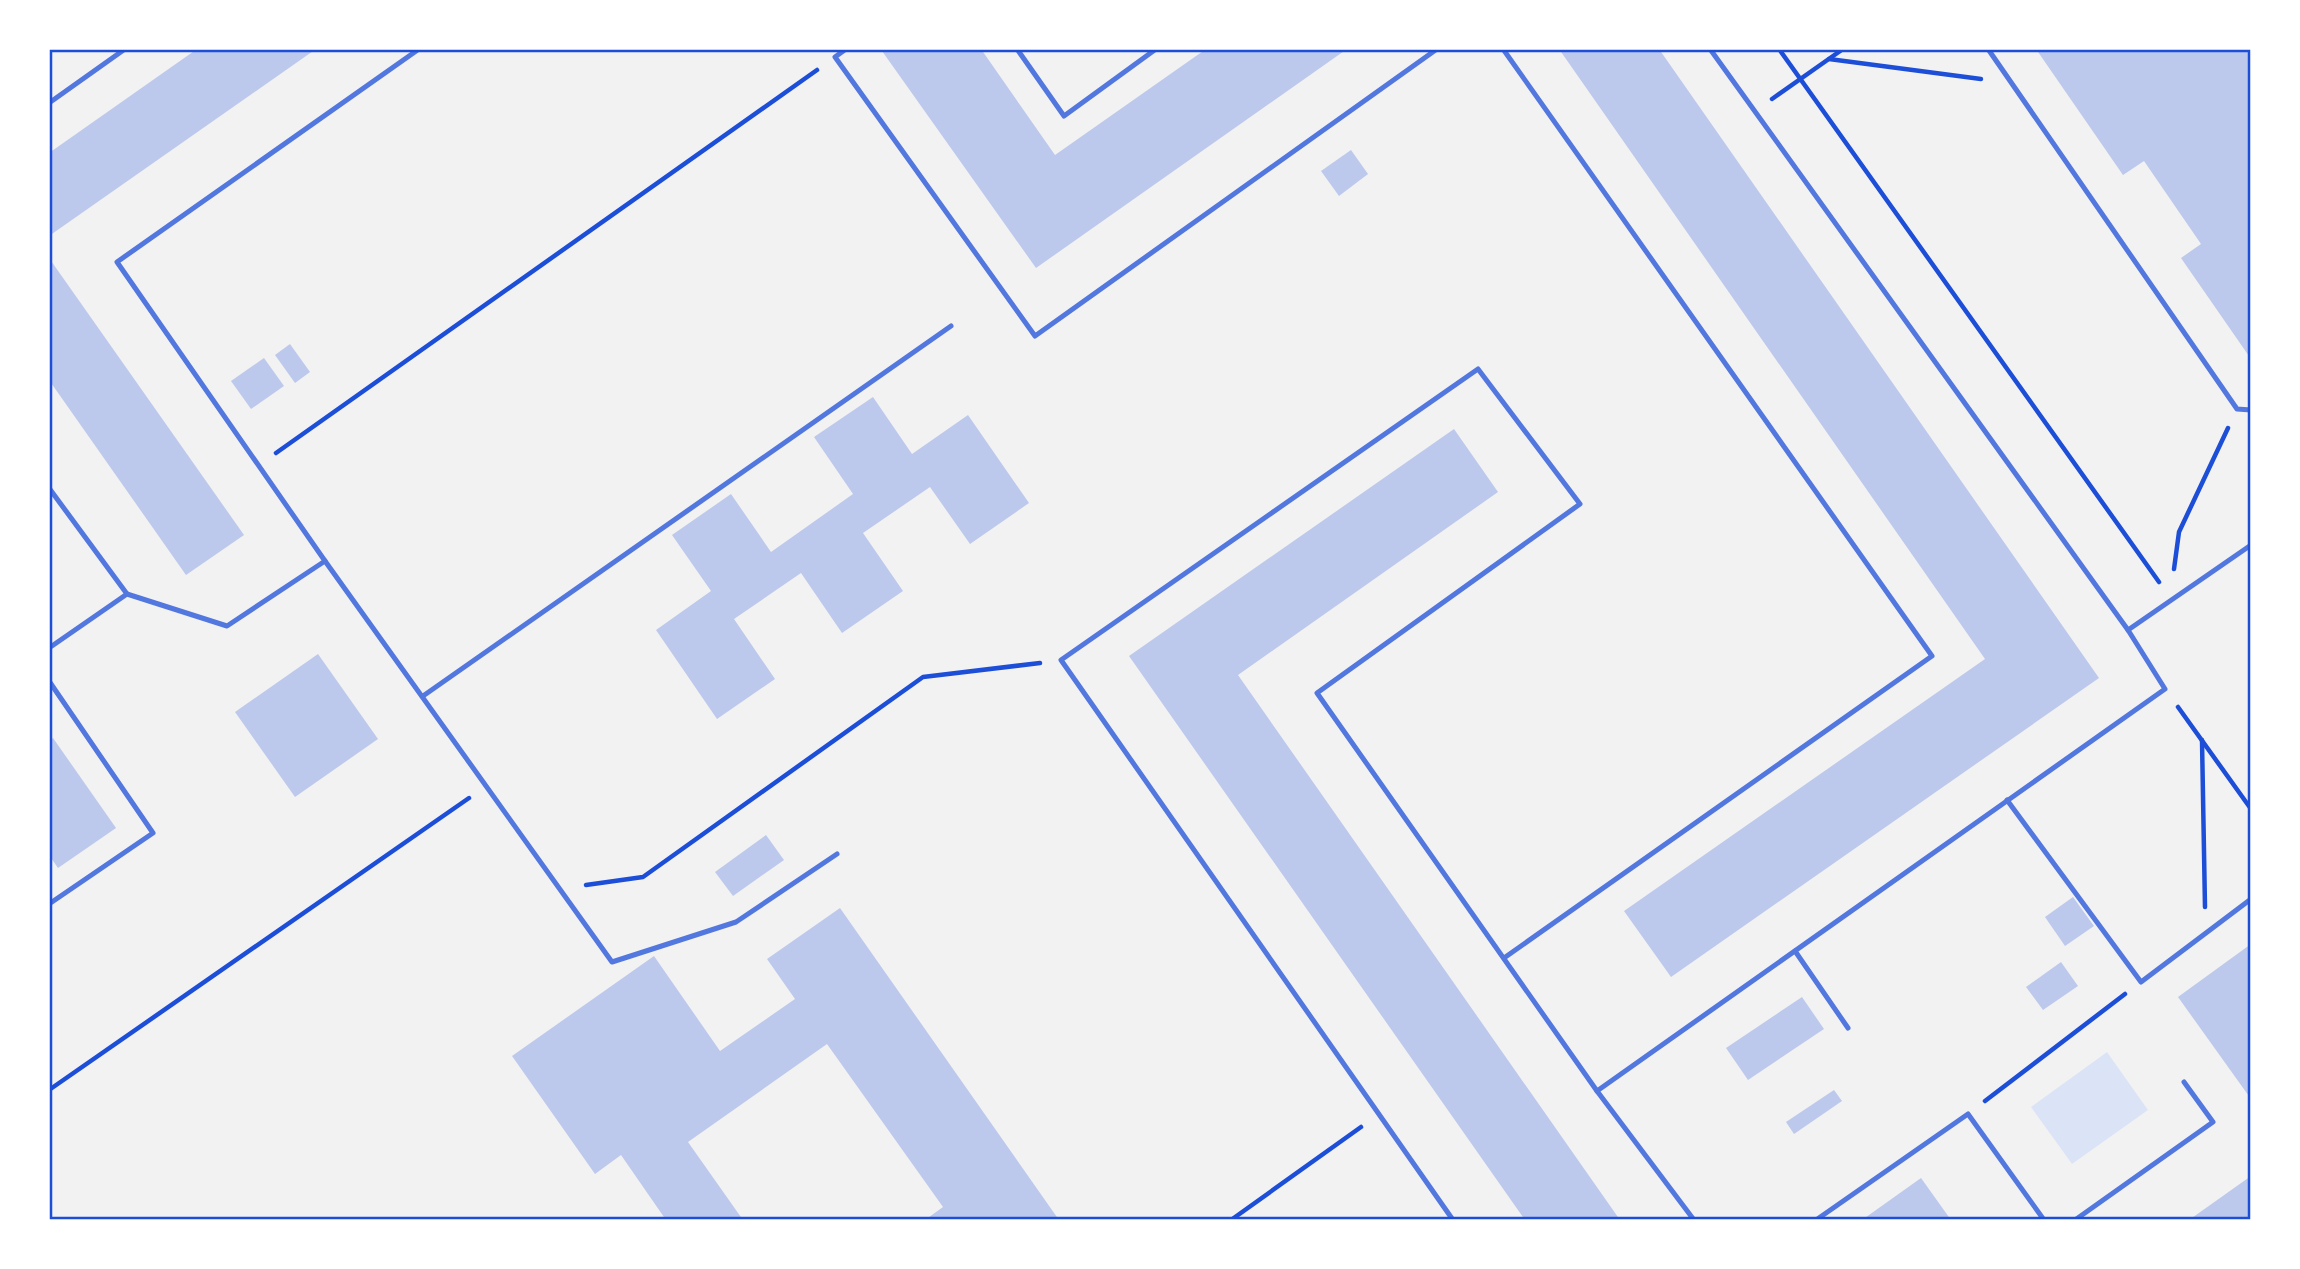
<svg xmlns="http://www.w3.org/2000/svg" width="2300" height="1269" font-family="'Nunito Sans',sans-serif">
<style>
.green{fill:#dbe4f7}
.building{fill:#bdc9ec}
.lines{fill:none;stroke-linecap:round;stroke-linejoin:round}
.path{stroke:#1d4ed8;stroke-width:4.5}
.service{stroke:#5277de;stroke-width:5}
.neatline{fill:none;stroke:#1d4ed8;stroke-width:2.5}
</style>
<rect width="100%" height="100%" fill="#f2f2f2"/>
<path class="green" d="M2107,1052L2148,1110L2072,1164L2031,1107Z"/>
<g class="building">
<path d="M197,49H316L49,236V153Z"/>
<path d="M884,49H981L1055,155L1206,49H1347L1036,268L882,51Z"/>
<path d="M1559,49H1659L2099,678L1671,977L1624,911L1985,659Z"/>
<path d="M2036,49H2251V359L2181,258L2201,244L2144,161L2123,175Z"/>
<path d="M1351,150L1368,174L1339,196L1321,171Z"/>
<path d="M49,258L244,535L186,575L49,380Z"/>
<path d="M290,344L310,372L295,383L275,355Z"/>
<path d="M264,358L284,386L251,409L231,381Z"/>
<path d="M873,397L912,454L968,415L1029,503L970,544L930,487L863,533L903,591L842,633L801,573L734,619L775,679L717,719L656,630L711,591L672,535L731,494L771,552L853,494L814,437Z"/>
<path d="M1454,429L1498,492L1238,675L1620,1220H1525L1129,656Z"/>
<path d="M318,654L378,739L295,797L235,712Z"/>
<path d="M53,738L116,828L58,868L49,855V741Z"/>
<path d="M766,835L784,860L733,896L715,872Z"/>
<path d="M2073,897L2094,926L2065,946L2045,917Z"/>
<path d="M840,908L1059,1220H925L943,1207L827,1044L688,1142L743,1220H666L621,1155L595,1174L512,1056L654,956L720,1051L795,999L767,959Z"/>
<path d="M2251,944V1099L2178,997Z"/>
<path d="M2061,962L2078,986L2043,1010L2026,987Z"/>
<path d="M1802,997L1824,1029L1748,1080L1726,1048Z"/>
<path d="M1834,1090L1842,1101L1794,1134L1786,1122Z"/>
<path d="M2251,1176V1220H2189Z"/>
<path d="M1921,1178L1951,1220H1862Z"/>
</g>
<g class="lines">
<g class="path">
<path d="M1779,49L2159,582"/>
<path d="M1829,59L1981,79"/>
<path d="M1772,99L1843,49"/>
<path d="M276,453L817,70"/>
<path d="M2174,569L2179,532L2228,428"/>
<path d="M2178,707L2251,809"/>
<path d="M2202,740L2205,907"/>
<path d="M586,885L643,877L923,677L1040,663"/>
<path d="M49,1090L469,798"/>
<path d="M1985,1101L2125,994"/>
<path d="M1231,1220L1361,1127"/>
</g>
<g class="service">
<path d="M846,49L835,57L1035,336L1437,49"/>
<path d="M1017,49L1064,116L1156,49"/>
<path d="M1503,49L1932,656L1504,958"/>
<path d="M1710,49L2128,630L2251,545"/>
<path d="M1988,49L2237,409L2251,410"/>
<path d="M49,103L125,49"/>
<path d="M49,488L127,594L227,626L325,561L117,262L419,49"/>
<path d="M325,561L612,962L736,922L837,854"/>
<path d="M49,648L127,594"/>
<path d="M49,681L153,833L49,904"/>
<path d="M423,696L951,326"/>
<path d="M2007,800L2141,982L2251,899"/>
<path d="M1795,951L1848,1028"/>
<path d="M1597,1091L2165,689L2128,630"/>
<path d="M1453,1220L1061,660L1478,369L1580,504L1317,693L1597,1091L1694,1220"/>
<path d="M1816,1220L1968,1114L2044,1220"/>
<path d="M2075,1220L2213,1122L2184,1082"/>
</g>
</g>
<rect width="2300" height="1269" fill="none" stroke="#ffffff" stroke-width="102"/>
<rect x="51" y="51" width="2198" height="1167" class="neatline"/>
</svg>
